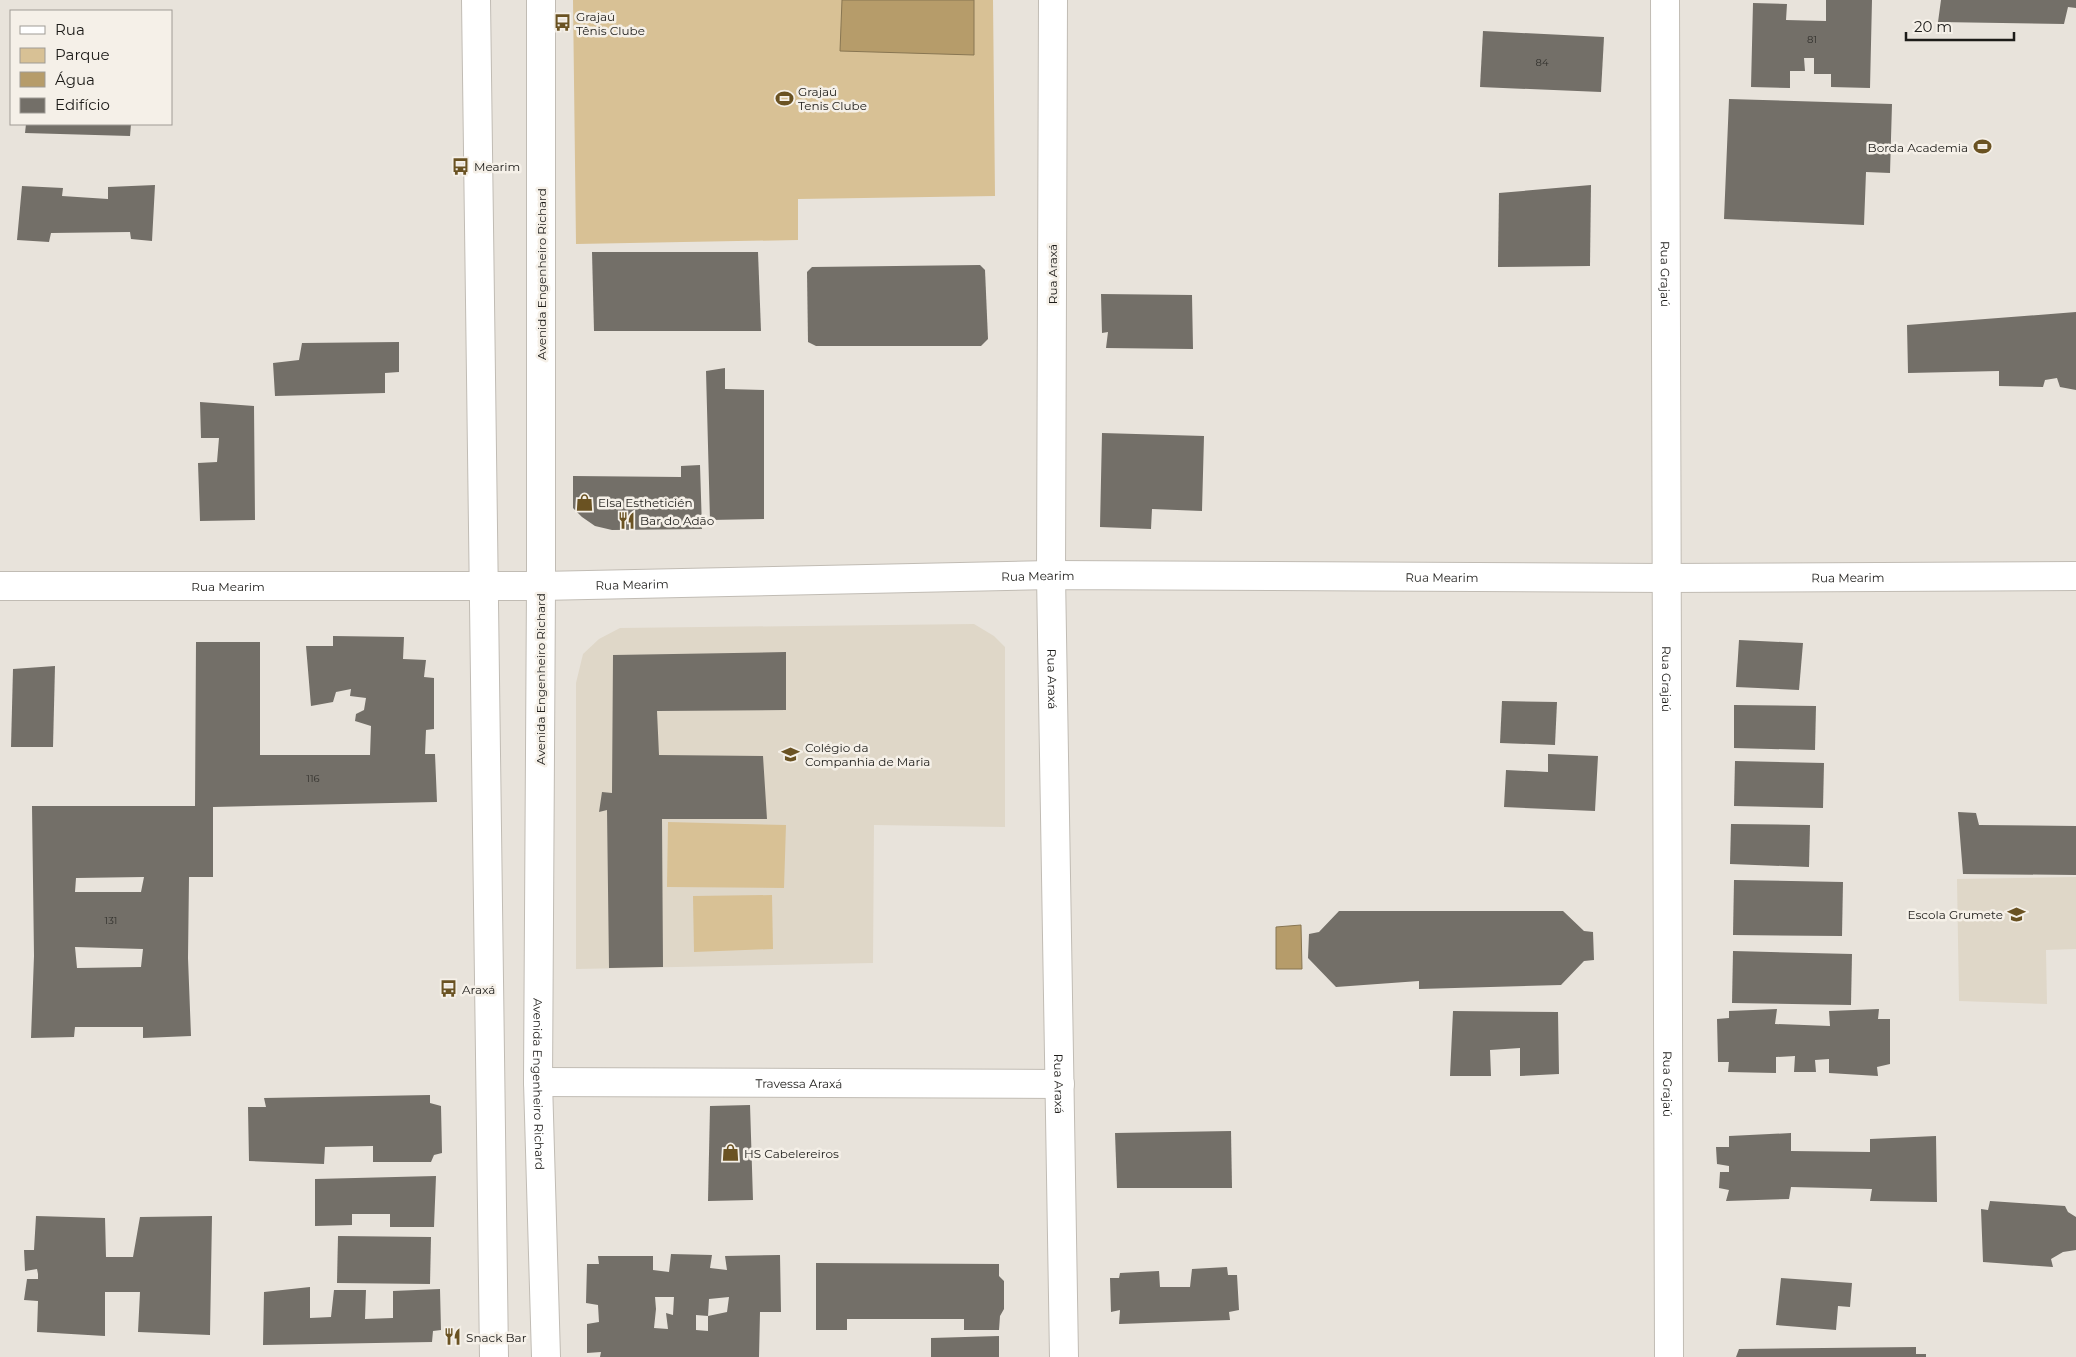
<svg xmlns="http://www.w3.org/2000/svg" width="2076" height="1357" font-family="Montserrat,sans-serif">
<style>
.built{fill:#dfd7c8}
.green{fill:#d8c195}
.water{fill:#b69c6a;stroke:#887652}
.building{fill:#736f68;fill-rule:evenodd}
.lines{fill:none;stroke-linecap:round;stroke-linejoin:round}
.street-casing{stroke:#c1bcb4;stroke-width:30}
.secondary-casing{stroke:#c1bcb4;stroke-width:30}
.street{stroke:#fff;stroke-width:28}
.secondary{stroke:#fff;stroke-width:28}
.labels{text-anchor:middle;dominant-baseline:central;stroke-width:5;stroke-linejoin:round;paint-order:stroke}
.number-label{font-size:10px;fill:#32312d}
.poi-label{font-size:12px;fill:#1d1c19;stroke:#f5f0e8;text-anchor:start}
.street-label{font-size:12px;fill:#1d1c19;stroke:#f5f0e8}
</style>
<rect width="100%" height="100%" fill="#e8e3db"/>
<g class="built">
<path d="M974,624L994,636L1005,647V827L874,825L873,963L576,969V683L583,654L599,639L620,628Z"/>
<path d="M2076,877V949L2046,950L2047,1004L1959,1001L1957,879Z"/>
</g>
<g class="green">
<path d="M573,0H993L995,196L798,199V240L576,244Z"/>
<path d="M668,822L786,825L784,888L667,887Z"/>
<path d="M772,895L773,949L694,952L693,896Z"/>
</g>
<g class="water">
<path d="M842,0H974V55L840,51Z"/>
<path d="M1301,925L1302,969H1276V927Z"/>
</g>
<g class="building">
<path d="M1826,0H1872L1870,88L1831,87V74H1814V58H1804L1805,71H1790V88L1751,87L1753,3L1787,4L1786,20L1826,21Z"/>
<path d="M1941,0H2076V8L2068,7L2064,24L1938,22Z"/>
<path d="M1483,31L1604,37L1601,92L1480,87Z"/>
<path d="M1729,99L1892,104L1890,173L1866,172L1864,225L1724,219Z"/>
<path d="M26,124H131L130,136L25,133Z"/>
<path d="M155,185L152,241L131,239L130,232L51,233L49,242L17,240L22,186L63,188L62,196L108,199V187Z"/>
<path d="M1591,185L1590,266L1498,267L1499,193Z"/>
<path d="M592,252H758L761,331H594Z"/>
<path d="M980,265L985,270L988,339L981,346H816L808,342L807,272L812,267Z"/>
<path d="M1101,294L1192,295L1193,349L1106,348L1108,332L1102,333Z"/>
<path d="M2076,312V390L2060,387L2057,378L2045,380L2043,387L1999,386V371L1908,373L1907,325Z"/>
<path d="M399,342V372L385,373V393L275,396L273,363L299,360L302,343Z"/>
<path d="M725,368V389L764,390V519L710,520L706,371Z"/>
<path d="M200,402L254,406L255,520L200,521L198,463L217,462L219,438H201Z"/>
<path d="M1102,433L1204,436L1202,511L1152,509L1151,529L1100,527Z"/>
<path d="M700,465L702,529L612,530L595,526L582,517L573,508V476L681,477V466Z"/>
<path d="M333,636L404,637L403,659L426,660L424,677L434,678V729L426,730L425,754H435L437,802L213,807V877H189L188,958L191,1036L143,1038V1027H75L74,1037L31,1038L34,956L32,806H195L196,642H260V755H370L371,726L355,721L356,714L364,710L366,698L350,696L351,689L336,692L333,702L311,706L306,646H333ZM144,877L141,892H75L76,878ZM75,947L143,949L141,967L77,968Z"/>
<path d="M1739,640L1803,643L1799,690L1736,687Z"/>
<path d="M786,652V710L657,711L659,755L763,756L767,819H662L663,967L609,968L607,810L599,812L602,792L612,793L613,655Z"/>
<path d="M55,666L53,747H11L13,669Z"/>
<path d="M1502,701L1557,702L1555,745L1500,743Z"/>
<path d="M1734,705L1816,706L1815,750L1734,748Z"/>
<path d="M1548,754L1598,756L1595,811L1504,807L1506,770L1548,772Z"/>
<path d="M1735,761L1824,763L1823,808L1734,806Z"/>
<path d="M1958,812L1976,813L1979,825L2076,826V875L1963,874Z"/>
<path d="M1731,824L1810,825L1809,867L1730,864Z"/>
<path d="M1734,880L1843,882L1842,936L1733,935Z"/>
<path d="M1339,911H1563L1584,931L1593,932L1594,960L1584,961L1561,985L1419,989V981L1336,987L1308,958L1309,934L1319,932Z"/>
<path d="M1733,951L1852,954L1851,1005L1732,1003Z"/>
<path d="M1777,1009L1775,1024L1830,1026L1829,1011L1879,1009L1878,1019H1890V1064L1877,1067L1878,1076L1829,1073V1059L1815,1060L1816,1072H1794L1795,1056L1776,1057V1073L1728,1072L1729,1062H1718L1717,1019L1729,1018V1011Z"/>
<path d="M1453,1011L1558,1012L1559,1074L1520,1076V1048L1490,1050L1491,1076H1450Z"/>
<path d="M430,1095V1103L441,1106L442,1153L434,1155L431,1162H373V1146L325,1147L324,1164L249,1161L248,1107H266L264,1098Z"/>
<path d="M750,1105L753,1200L708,1201L710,1106Z"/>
<path d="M1231,1131L1232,1188H1117L1115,1133Z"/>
<path d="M1791,1133V1151L1870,1152V1139L1936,1136L1937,1202L1870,1201L1872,1189L1791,1187L1789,1199L1726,1201L1729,1190L1719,1188L1720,1172H1729V1166L1717,1164L1716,1147H1729V1136Z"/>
<path d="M436,1176L434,1227H390V1214H352V1225L315,1226V1179Z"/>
<path d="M1990,1201L2065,1206L2068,1212L2076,1217V1250L2063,1252L2051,1259L2053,1267L1983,1262L1981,1209L1988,1210Z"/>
<path d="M36,1216L105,1218L106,1257H133L140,1217L212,1216L210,1335L138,1332L140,1292H105V1336L37,1332L38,1301L24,1300L27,1279H38V1274L37,1269L25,1271L24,1250H34Z"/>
<path d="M338,1236L431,1237L430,1284L337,1283Z"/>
<path d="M671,1254L712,1255L710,1268L727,1270L725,1256L780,1255L781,1312H760L759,1357H600L601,1352L587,1353V1324L599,1322L598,1305L586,1303L587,1264H599L598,1256H653V1270L669,1272ZM655,1297H674L673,1315L666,1313L668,1329L654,1328L656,1309ZM729,1297L727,1312L708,1316L709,1299ZM696,1315L708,1316V1331L696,1330Z"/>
<path d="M816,1263L999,1264V1276L1004,1281V1309L1000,1316L999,1330H964V1319H847V1330H816Z"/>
<path d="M1227,1267L1228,1275H1237L1239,1310L1229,1312L1230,1320L1119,1324L1120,1310L1111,1312L1110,1278H1119L1120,1273L1159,1271L1160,1287H1190L1192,1269Z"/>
<path d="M1781,1278L1852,1283L1850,1307L1838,1306L1836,1330L1776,1325Z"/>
<path d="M310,1287V1318L331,1317L334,1290H366L365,1319L393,1318V1291L440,1289L441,1330L433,1331L432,1342L263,1345L264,1292Z"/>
<path d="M999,1336V1357H931V1338Z"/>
<path d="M1916,1347V1354H1926V1357H1736L1739,1349Z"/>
</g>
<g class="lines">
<defs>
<g id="street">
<path id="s1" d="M1053,0L1051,575L1064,1357"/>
<path id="s2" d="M1665,0L1669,1357"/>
<path id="s3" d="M0,586H541L1051,575L1667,578L2076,576"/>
<path id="s4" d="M538,1082L1060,1084"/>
</g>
<g id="secondary">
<path d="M476,0L494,1357"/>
<path id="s5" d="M541,0V586L538,1082L546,1357"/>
</g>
</defs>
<use href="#street" class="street-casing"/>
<use href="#secondary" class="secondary-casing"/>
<use href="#street" class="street"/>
<use href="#secondary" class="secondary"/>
</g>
<defs>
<symbol id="bus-bare" viewBox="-9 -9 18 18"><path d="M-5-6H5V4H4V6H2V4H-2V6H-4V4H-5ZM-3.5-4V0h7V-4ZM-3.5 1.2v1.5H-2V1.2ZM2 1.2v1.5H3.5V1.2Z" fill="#6a5222" stroke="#f5f0e8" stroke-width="2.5" paint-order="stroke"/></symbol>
<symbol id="stadium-bare" viewBox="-9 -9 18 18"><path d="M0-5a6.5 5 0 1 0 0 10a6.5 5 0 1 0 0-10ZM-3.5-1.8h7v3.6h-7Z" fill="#6a5222" stroke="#f5f0e8" stroke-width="2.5" paint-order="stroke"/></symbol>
<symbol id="shop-bare" viewBox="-9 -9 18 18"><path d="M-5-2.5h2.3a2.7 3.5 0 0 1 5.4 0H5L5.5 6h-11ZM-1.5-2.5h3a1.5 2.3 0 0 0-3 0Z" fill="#6a5222" stroke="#f5f0e8" stroke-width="2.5" paint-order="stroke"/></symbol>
<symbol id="restaurant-bare" viewBox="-9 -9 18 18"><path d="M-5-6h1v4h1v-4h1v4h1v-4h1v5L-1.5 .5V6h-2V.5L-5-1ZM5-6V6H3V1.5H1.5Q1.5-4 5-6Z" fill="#6a5222" stroke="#f5f0e8" stroke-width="2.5" paint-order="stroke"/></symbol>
<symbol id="school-bare" viewBox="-9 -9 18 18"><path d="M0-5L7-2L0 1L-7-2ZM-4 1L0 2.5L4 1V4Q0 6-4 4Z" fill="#6a5222" stroke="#f5f0e8" stroke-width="2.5" paint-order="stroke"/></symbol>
</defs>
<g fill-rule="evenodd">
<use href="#bus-bare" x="550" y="10" width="25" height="25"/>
<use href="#stadium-bare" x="772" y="86" width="25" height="25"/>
<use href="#stadium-bare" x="1970" y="134" width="25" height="25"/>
<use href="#bus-bare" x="448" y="154" width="25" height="25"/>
<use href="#shop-bare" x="572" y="490" width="25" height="25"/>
<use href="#restaurant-bare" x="614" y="508" width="25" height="25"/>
<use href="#school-bare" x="778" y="742" width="25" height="25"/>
<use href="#school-bare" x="2004" y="902" width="25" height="25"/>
<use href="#bus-bare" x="436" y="976" width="25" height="25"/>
<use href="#shop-bare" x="718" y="1140" width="25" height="25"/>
<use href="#restaurant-bare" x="440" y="1324" width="25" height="25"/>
</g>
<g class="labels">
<g class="number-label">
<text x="1812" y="39">81</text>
<text x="1542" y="62">84</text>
<text x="313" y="778">116</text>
<text x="111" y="920">131</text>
</g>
<g class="poi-label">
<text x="576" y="16">Grajaú<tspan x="576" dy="14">Tênis Clube</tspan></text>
<text x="798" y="91">Grajaú<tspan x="798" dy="14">Tenis Clube</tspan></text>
<text x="1968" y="147" text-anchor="end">Borda Academia</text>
<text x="474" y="166">Mearim</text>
<text x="598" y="502">Elsa Estheticién</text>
<text x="640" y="520">Bar do Adão</text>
<text x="805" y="747">Colégio da<tspan x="805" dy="14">Companhia de Maria</tspan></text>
<text x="2003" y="914" text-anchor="end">Escola Grumete</text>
<text x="462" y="989">Araxá</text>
<text x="744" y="1153">HS Cabelereiros</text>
<text x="466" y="1337">Snack Bar</text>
</g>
<g class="street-label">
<text transform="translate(541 274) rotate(-90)">Avenida Engenheiro Richard</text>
<text transform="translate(1052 274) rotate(-90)">Rua Araxá</text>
<text stroke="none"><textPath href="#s2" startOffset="274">Rua Grajaú</textPath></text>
<text stroke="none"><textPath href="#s3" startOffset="1038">Rua Mearim</textPath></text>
<text stroke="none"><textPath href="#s3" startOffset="1442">Rua Mearim</textPath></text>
<text stroke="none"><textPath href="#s3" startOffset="1848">Rua Mearim</textPath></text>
<text stroke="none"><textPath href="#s3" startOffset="632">Rua Mearim</textPath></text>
<text stroke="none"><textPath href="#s3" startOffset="228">Rua Mearim</textPath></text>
<text transform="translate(540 679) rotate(-90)">Avenida Engenheiro Richard</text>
<text stroke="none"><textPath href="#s1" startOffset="679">Rua Araxá</textPath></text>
<text stroke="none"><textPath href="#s2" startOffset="679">Rua Grajaú</textPath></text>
<text stroke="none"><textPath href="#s4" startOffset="261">Travessa Araxá</textPath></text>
<text stroke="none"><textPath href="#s1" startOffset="1084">Rua Araxá</textPath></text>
<text stroke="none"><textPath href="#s2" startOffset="1084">Rua Grajaú</textPath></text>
<text stroke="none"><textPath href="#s5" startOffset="1084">Avenida Engenheiro Richard</textPath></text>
</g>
</g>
<rect x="10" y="10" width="162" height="115" fill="#f5f0e8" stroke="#9f9b95"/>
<rect x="20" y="26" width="25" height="8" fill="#ffffff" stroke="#9f9b95"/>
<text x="55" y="35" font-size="15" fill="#1d1c19">Rua</text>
<rect x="20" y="48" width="25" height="15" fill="#d8c195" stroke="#9f9b95"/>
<text x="55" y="60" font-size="15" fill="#1d1c19">Parque</text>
<rect x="20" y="72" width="25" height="15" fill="#b69c6a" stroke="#9f9b95"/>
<text x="55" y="85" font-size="15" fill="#1d1c19">Água</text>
<rect x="20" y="98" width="25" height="15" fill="#736f68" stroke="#9f9b95"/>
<text x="55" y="110" font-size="15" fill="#1d1c19">Edifício</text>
<path d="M1906 32v8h108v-8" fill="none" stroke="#1d1c19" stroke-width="2.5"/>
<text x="1914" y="32" font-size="15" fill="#1d1c19" stroke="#f5f0e8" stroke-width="4" paint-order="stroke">20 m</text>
</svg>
